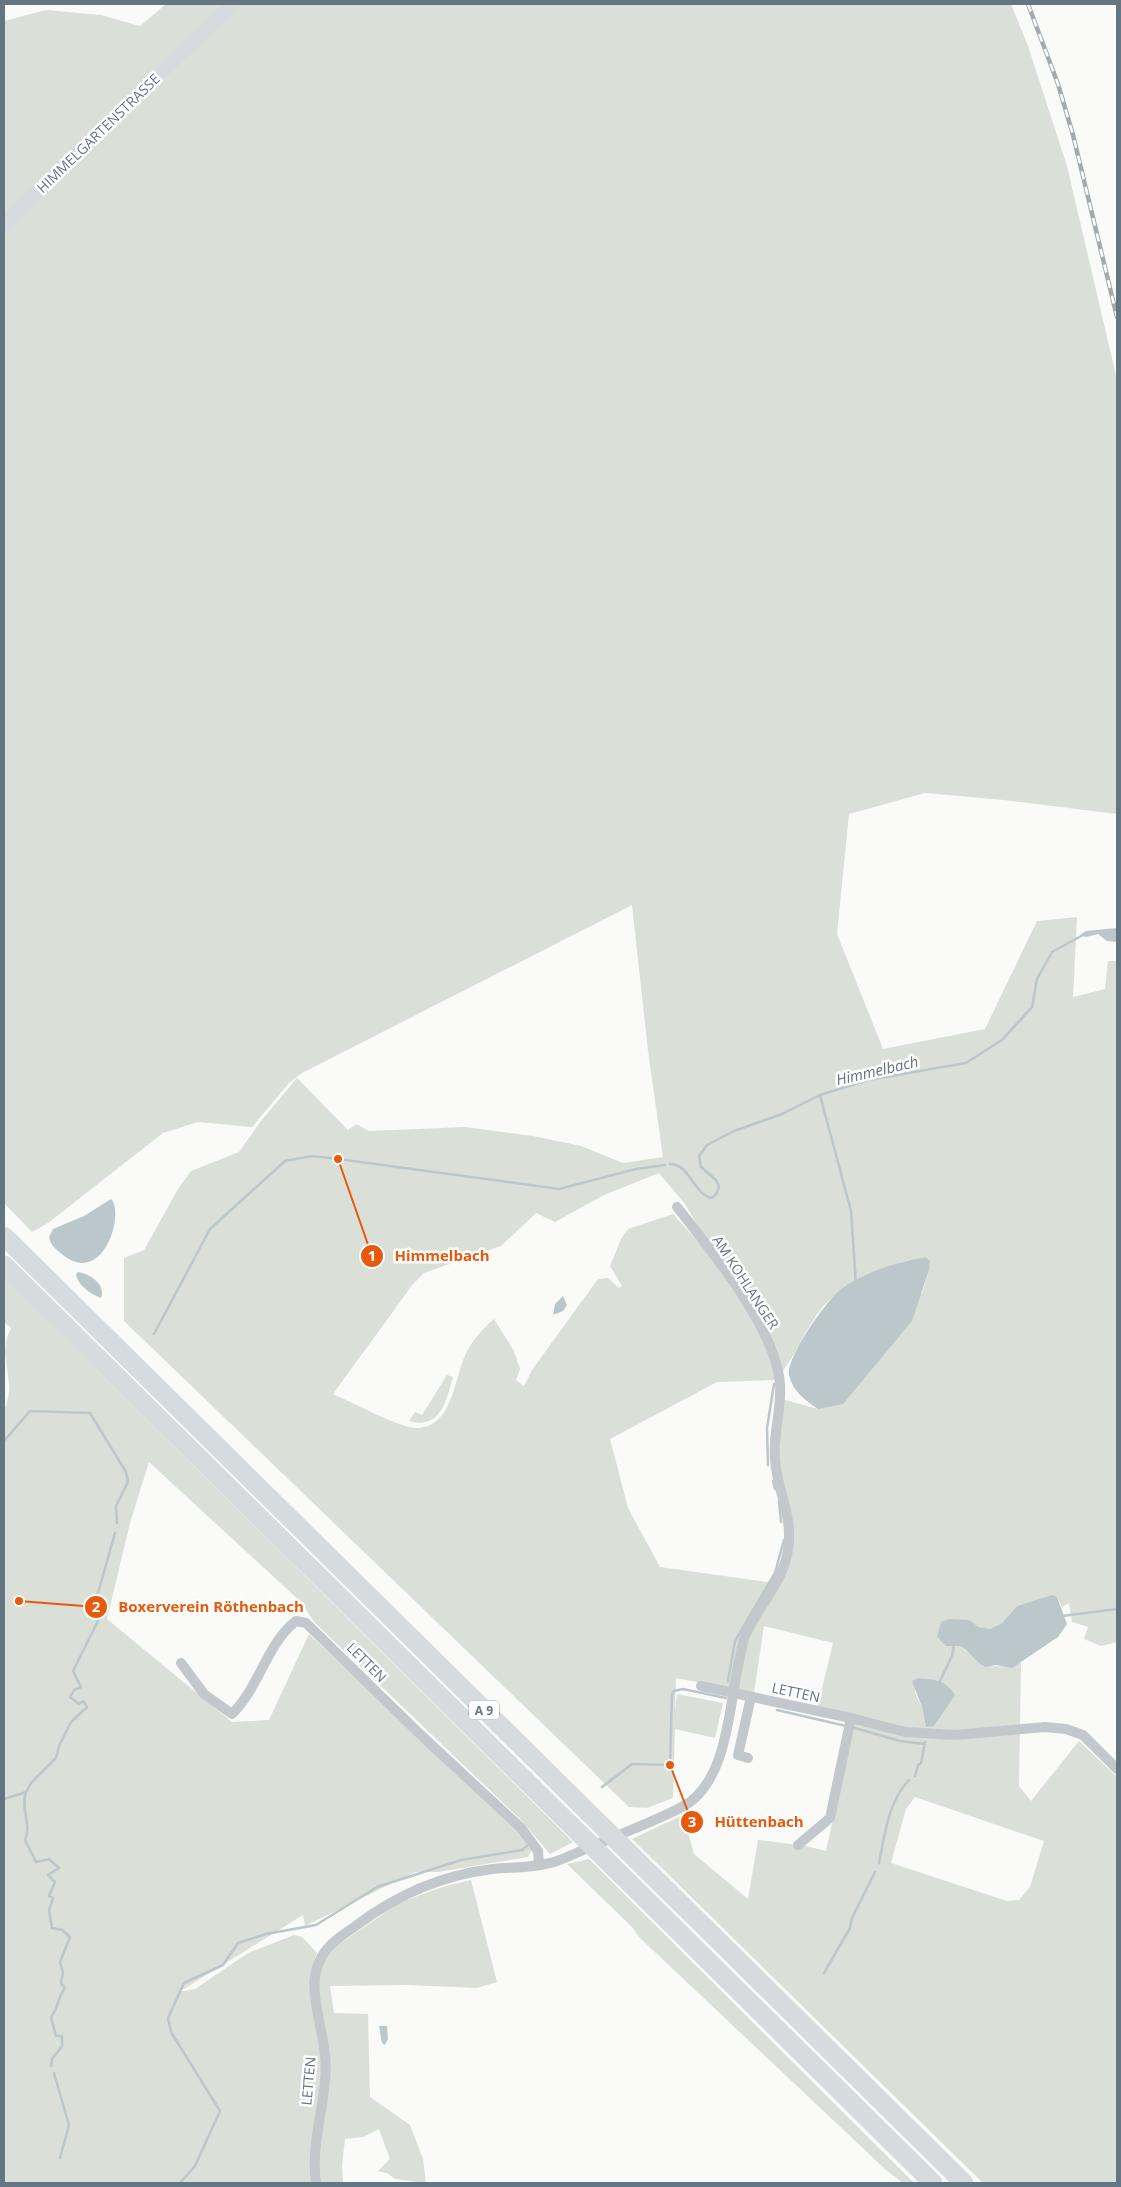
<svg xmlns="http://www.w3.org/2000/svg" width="1121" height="2187" font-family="'Open Sans',sans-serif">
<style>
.green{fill:#dadfd7;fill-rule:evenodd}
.water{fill:#bbc7cb}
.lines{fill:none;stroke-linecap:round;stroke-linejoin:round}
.stream{stroke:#bbc7cb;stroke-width:2.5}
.street{stroke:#c3c8cc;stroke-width:10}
.secondary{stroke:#d6dbdf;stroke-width:14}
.highway{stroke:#d6dbdf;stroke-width:19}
.rail-casing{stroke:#a2aab0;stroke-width:4.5}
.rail{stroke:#fff;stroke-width:2.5;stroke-dasharray:8;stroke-linecap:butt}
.labels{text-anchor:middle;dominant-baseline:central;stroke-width:5;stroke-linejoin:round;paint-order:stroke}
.shield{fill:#fff;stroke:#939fa8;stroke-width:1}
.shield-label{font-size:12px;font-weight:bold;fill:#657683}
.street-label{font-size:14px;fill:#657683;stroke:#fff}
.water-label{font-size:15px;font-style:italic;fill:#60757c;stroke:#fff}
.leader{fill:none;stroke:#e8590c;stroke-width:2}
.callout-dot{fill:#e8590c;stroke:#fff;stroke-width:2}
.mark-label{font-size:15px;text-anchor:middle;font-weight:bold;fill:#fff}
.callout-label{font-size:15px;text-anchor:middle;font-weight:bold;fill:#e8590c;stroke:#fff;stroke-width:5;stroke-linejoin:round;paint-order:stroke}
</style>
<rect width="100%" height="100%" fill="#fafaf8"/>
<g class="green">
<path d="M166,4H1011L1028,46L1067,166L1117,380V814L1004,800L925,793L849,814L837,934L883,1049L985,1029L1037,921L1077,917L1073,997L1105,989L1108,961H1117V1642L1101,1646L1084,1639L1088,1627L1072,1622L1069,1603L1062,1607L1057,1597L1017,1606L1002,1623L990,1629L979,1627L968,1620L946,1646H960L986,1667C999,1665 1009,1669 1021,1662L1019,1786L1031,1801L1079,1741L1117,1777V2183H983L632,1839L683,1815L694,1854L748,1899L758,1840L806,1846L826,1851L854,1723L816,1713L833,1643L764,1626L754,1693L676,1678L675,1711L677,1694L723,1703L715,1738L675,1729L673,1798L647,1808L629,1807L124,1321V1258L144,1250L178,1189L191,1171L239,1152L261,1121L297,1078L348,1130L356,1124L369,1131L465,1127L533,1136L581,1146L623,1163L663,1157L648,1051L632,905L302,1073L289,1083L252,1127L198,1122L163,1133L48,1223L32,1232L4,1203V21L46,10L101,15L140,26ZM659,1173L685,1204L708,1243L702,1246L673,1214L628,1229L621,1239L610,1266L622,1286L619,1288L608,1278L598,1279L532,1370L524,1386L516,1380L520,1369L514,1351L494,1319C482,1329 470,1343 464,1358C454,1383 451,1429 415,1428C399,1427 351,1402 333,1394L413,1284L424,1273L501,1246L536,1213L555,1222L604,1195ZM926,1257L929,1261V1270L922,1293L818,1409L782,1399L778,1469L790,1554L784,1576L767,1582L660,1567L628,1508L610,1439L717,1382L776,1380C793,1359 800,1341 814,1319C837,1282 885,1264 926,1257ZM918,1678C933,1679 947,1680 955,1695L946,1707L926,1727L922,1707L915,1693ZM915,1797L1044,1841L1030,1887L1019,1900L1007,1901L891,1863L906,1809Z"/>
<path d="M4,1278L573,1842L550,1854L521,1820L314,1622L302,1603L149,1462L130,1523L107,1619L232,1722L269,1720L309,1634L514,1826L532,1849L528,1857L438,1872H415L305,1926L303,1915L179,1992L195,1989L248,1953L294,1935L302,1937L317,1953L314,1961L320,1967L335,1947L399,1903L442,1887L471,1880L497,1982L477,1988L408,1985L330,1986L334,2013L368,2014L370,2097L410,2125L423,2159L426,2183L395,2179L387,2173L378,2171L390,2159L379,2129L363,2137L345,2139L342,2165L343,2183H4V1408L6,1406C7,1400 10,1393 9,1386C8,1362 0,1352 11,1328L4,1322Z"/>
<path d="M447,1375L453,1377C446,1401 441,1430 409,1421L415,1412L422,1415Z"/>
<path d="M589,1859L914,2183H903L886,2170L639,1937L633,1928L567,1864Z"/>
</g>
<g class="water">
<path d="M1117,928V942L1107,941L1098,934L1086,937L1080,935L1086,931Z"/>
<path d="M111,1199C125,1212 104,1287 63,1255C57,1250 50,1245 49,1237L53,1229L84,1216Z"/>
<path d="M926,1257L930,1261L929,1270L912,1321L843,1404L818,1409C805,1400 793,1392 789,1375C786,1358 826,1301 840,1290C864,1272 897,1262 926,1257Z"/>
<path d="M78,1272C91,1274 106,1285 101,1298C92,1295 77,1285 76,1274Z"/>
<path d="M563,1296L567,1305L563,1311L553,1315L555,1304Z"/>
<path d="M1052,1595L1057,1597L1067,1624L1058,1637L1012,1668L996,1665L986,1667L980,1664L966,1650L960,1646H946L937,1637L941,1622L950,1619L969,1620L979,1627L990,1629L1002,1623L1017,1606Z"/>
<path d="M918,1678C933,1679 947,1680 955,1695L934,1726L926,1727L922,1707L912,1681Z"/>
<path d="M379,2026H387L388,2039L385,2045L382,2043Z"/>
</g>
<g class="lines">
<g class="stream">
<path d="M820,1095L851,1211L856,1285"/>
<path d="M670,1164C690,1164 693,1194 712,1198L717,1193L719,1186L716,1180L701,1167L699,1156L707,1145L734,1131L782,1114L820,1095L868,1080L966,1063L1002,1040L1032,1007L1037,979L1052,952L1083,935"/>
<path d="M154,1334L210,1229L285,1161L312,1156L338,1159L559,1189L636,1169L665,1165"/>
<path d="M4,1441L30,1411L90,1413L126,1472L128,1482L116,1506L117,1523"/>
<path d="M768,1465L767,1428L774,1384"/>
<path d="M773,1481L775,1489"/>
<path d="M779,1501L781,1522"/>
<path d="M1062,1616L1117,1609"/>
<path d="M728,1681L735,1641L775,1573L784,1540"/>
<path d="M939,1683L952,1656L954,1644"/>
<path d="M777,1710L846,1726"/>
<path d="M851,1727L900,1741L925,1744"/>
<path d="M915,1776L918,1765L921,1763L925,1742"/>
<path d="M602,1787L632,1764L670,1765L672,1694L674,1691L683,1689L726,1698"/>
<path d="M26,1792C20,1808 32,1826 25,1840L36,1862L49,1859L59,1868L48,1875L55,1882L49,1896L53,1898L49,1910L52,1928L62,1930L70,1937L60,1962L63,1972L61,1983L65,1988C57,1998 59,2008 51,2017L56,2036H62V2046L52,2059L51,2066"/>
<path d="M4,1799L26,1792L31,1783L56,1758L59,1746L71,1722L87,1707L83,1701L79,1704L70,1697L74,1690L81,1687L73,1671L99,1619L96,1600L115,1533"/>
<path d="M879,1863C885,1834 888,1802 909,1780"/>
<path d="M824,1973L850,1928L852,1918L875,1872"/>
<path d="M54,2073L69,2125L60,2158"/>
<path d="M180,2183L195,2166L220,2111L171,2032L168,2018L184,1983L223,1965L238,1943L266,1934L316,1925L377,1887L461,1860L522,1850L527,1846"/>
</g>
<g class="street">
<path d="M181,1663L204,1694L232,1714C259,1688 267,1643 296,1621L306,1623L423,1737L521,1828L538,1851L539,1865"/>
<path d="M701,1686L851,1718L905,1732L955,1735L1045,1727L1066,1729L1083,1735L1117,1769"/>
<path d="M748,1758L738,1755L751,1697"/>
<path d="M798,1845L830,1818L851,1718"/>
<path d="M316,2183C311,2148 322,2116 325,2081C326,2070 326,2059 324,2048C320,2015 303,1978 327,1949C335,1939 347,1932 357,1925C398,1894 442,1875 493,1869C514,1867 536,1868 557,1861C573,1855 589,1847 605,1841C630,1830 657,1820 682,1807C728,1783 729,1706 739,1661C741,1653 742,1644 745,1636C758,1606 783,1583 788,1550C793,1519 780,1497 776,1468C771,1438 782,1412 780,1384C776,1329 711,1250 677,1207"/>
</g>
<path class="secondary" d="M4,225L95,135L233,4"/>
<g class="highway">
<path d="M4,1236L964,2183"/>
<path d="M4,1265L933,2183"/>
</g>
<defs>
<path id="rail" d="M1028,4L1058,84L1073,135L1117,317"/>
</defs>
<use href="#rail" class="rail-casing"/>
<use href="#rail" class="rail"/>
</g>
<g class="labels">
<rect class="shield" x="469" y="1700.5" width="30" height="19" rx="4"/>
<g class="shield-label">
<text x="484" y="1710">A 9</text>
</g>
<g class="street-label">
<text transform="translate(98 133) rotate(-44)">HIMMELGARTENSTRASSE</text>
<text transform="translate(746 1282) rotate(57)">AM KOHLANGER</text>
<text transform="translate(367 1662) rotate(45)">LETTEN</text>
<text transform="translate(796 1692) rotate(12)">LETTEN</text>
<text transform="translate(308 2081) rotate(-85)">LETTEN</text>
</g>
<g class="water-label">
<text transform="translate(877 1070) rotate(-13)">Himmelbach</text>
</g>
</g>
<path class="leader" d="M338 1159L372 1256M19 1601L96 1607M670 1765L692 1822"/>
<g class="callout-dot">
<circle cx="338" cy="1159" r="5"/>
<circle cx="19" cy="1601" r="5"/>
<circle cx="670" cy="1765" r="5"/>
<circle cx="372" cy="1256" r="12"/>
<circle cx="96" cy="1607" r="12"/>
<circle cx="692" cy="1822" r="12"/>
</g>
<g class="mark-label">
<text x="372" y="1261">1</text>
<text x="96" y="1612">2</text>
<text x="692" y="1827">3</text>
</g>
<g class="callout-label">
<text x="442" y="1261">Himmelbach</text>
<text x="211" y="1612">Boxerverein Röthenbach</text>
<text x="759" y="1827">Hüttenbach</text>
</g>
<rect width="1121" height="2187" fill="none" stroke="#657683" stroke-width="10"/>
</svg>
